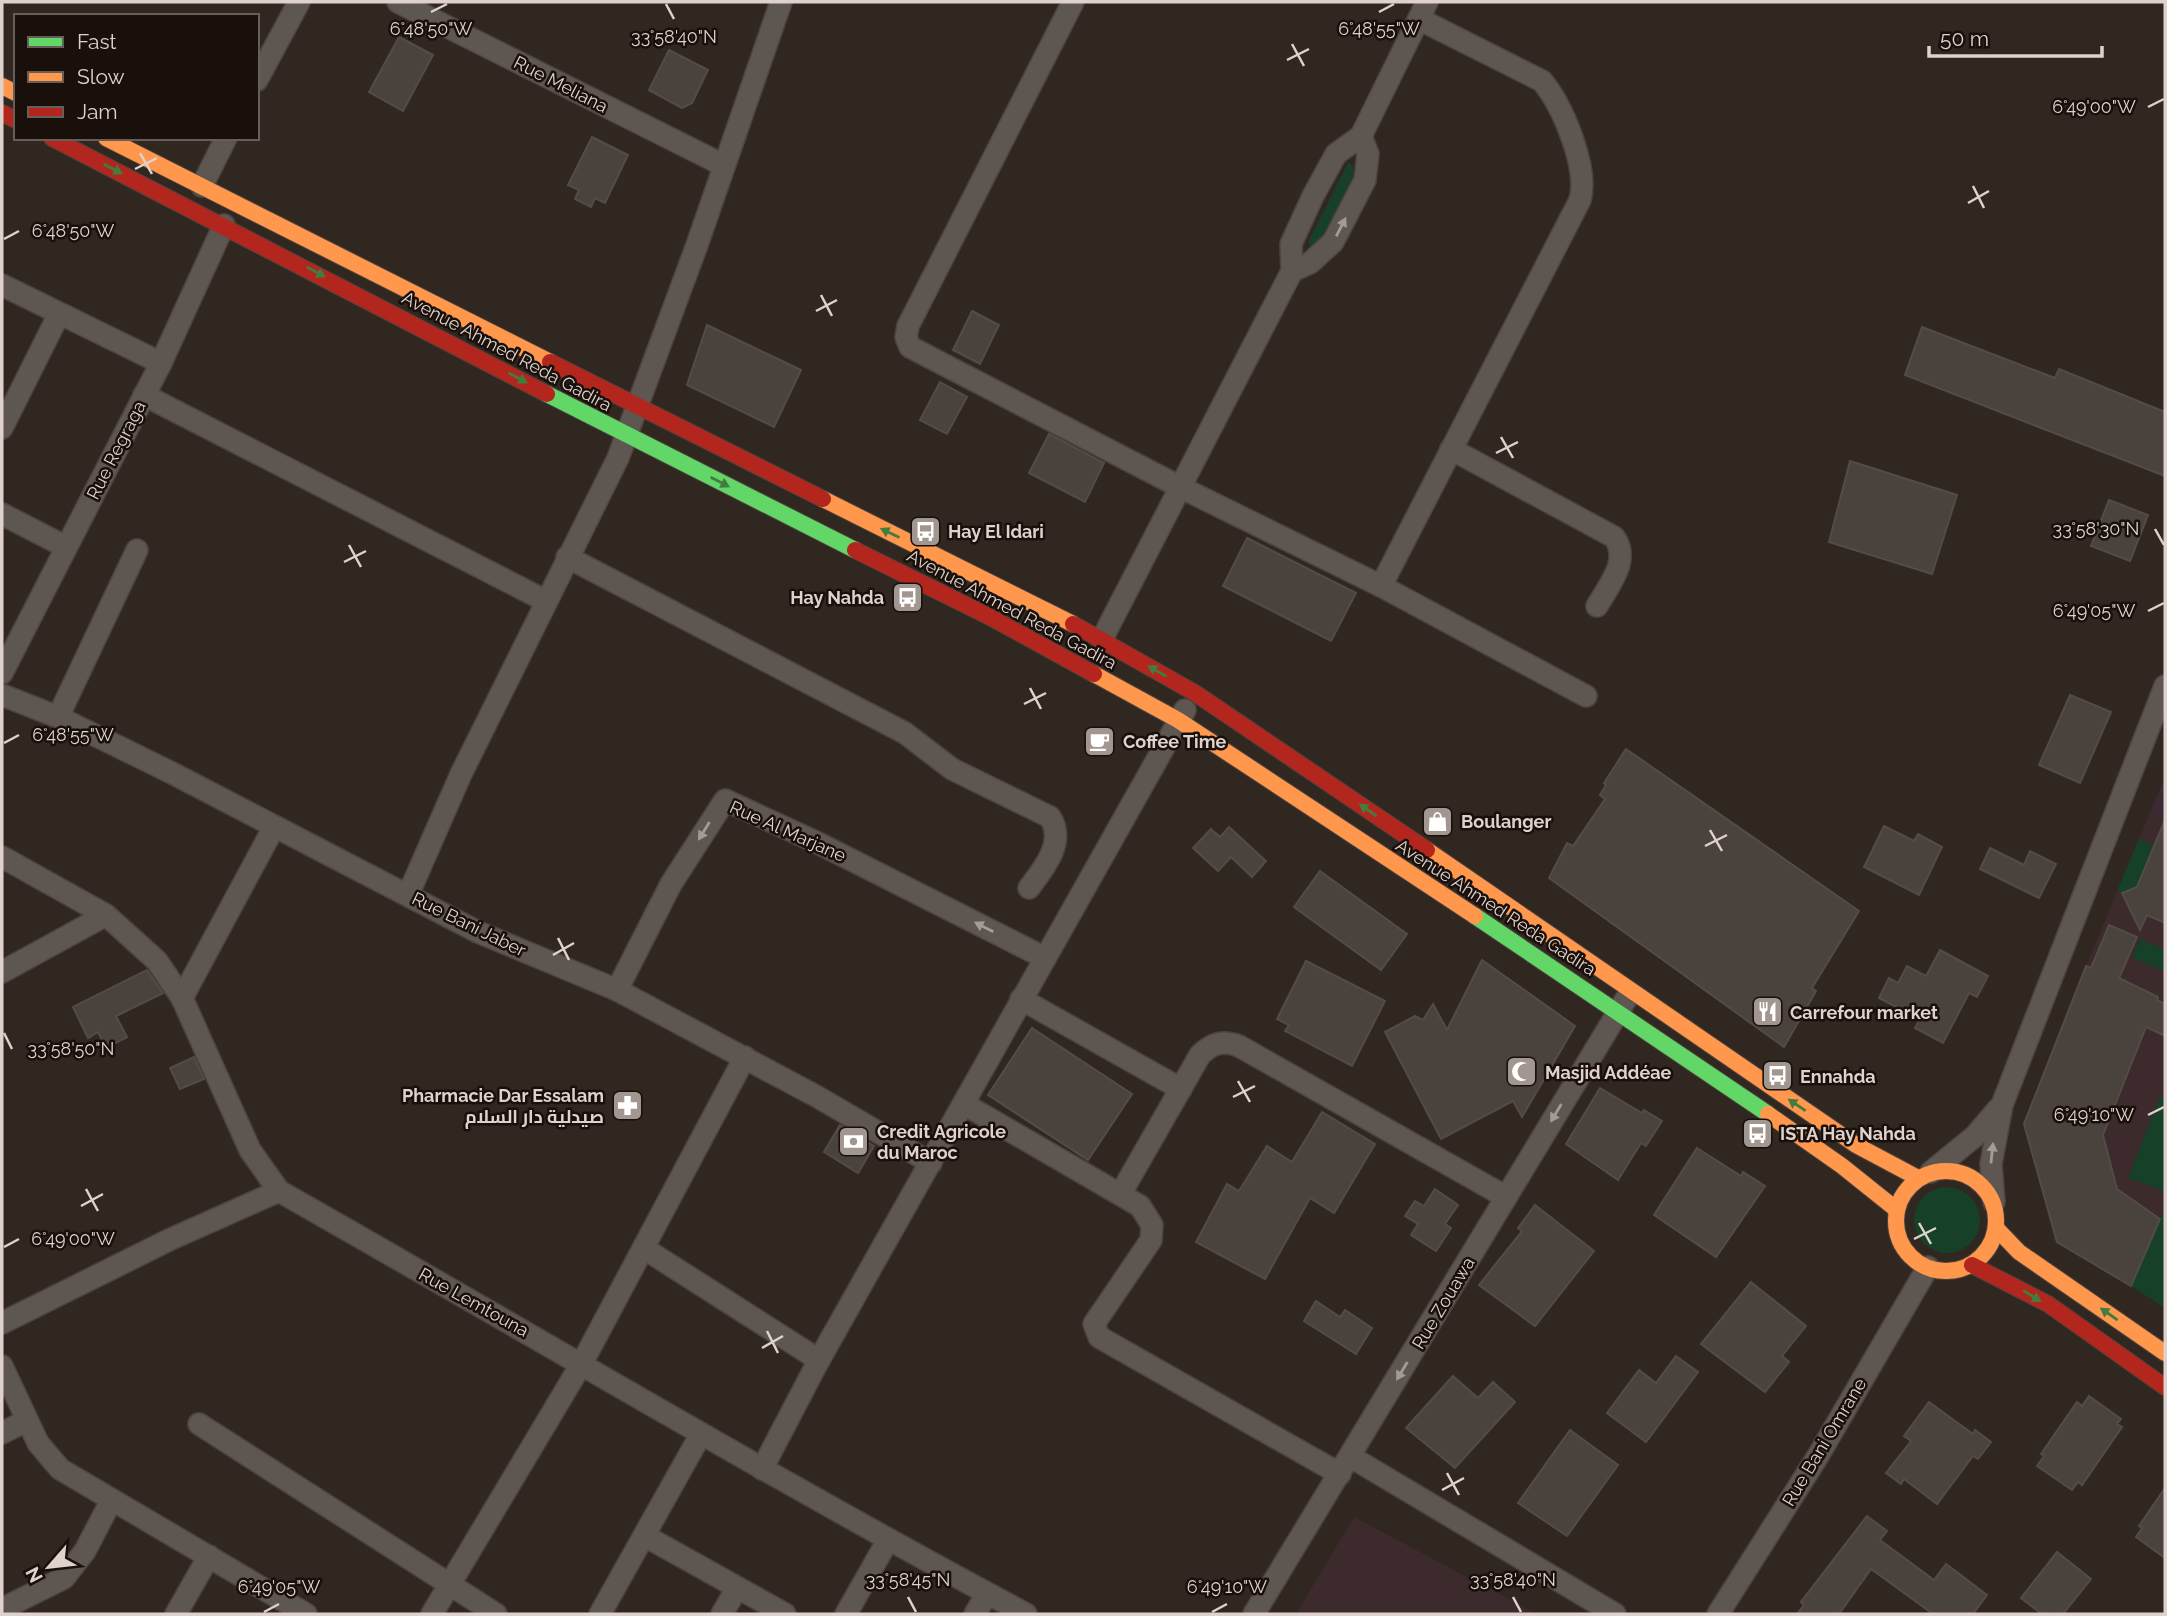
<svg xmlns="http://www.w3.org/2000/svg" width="2167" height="1616" font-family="Raleway,Cairo,sans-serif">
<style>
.education{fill:#3d2a2c}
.medical{fill:#3b2a33}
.green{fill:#164028}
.building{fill:#4a423c;stroke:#534c46;stroke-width:2}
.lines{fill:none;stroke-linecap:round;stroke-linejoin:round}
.street-casing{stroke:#4c423e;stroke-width:24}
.fast-casing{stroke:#4c423e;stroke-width:18}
.slow-casing{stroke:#4c423e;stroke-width:18}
.jam-casing{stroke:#4c423e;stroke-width:18}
.street{stroke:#5e5651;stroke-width:21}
.fast{stroke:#63d668;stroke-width:16}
.slow{stroke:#ff974d;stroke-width:16}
.jam{stroke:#b3261e;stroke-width:16}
.oneway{fill:#427d3f}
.oneway2{fill:#a59a95}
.ticks{fill:none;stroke:#dfd2cc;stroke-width:2.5}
.labels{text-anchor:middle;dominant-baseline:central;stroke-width:5;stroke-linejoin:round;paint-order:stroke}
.street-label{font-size:18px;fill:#dfd2cc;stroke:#19100c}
.poi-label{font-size:18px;font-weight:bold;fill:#dfd2cc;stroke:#19100c;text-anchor:start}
.ticks-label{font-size:18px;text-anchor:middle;fill:#dfd2cc;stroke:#19100c;stroke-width:5;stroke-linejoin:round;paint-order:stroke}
</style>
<rect width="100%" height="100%" fill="#312721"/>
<g class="education">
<path d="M2150,813L2165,820V1208L2131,1286L2052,1239L2056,1236L2024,1126L2086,966Z"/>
<path d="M1354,1517L1537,1614H1296Z"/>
</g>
<path class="medical" d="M2165,777V820L2150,813Z"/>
<g class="green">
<path d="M1348,163L1353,165L1354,175L1317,247L1310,249L1309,241Z"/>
<path d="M2139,839L2154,846L2137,887L2122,893L2117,891Z"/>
<path d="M2140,939L2165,950V972L2132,957Z"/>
<path d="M2160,1097L2165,1099V1192L2128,1178Z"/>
<circle cx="1947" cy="1220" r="33"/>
<path d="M2165,1208V1308L2131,1286Z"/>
</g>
<g class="building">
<path d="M399,37L433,55L403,111L369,92Z"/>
<path d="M669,50L708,70L692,103L682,108L649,90Z"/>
<path d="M592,137L628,155L605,203L595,198L591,207L575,199L579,190L568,185Z"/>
<path d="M972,311L999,325L980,364L953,350Z"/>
<path d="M707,325L801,370L774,427L687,385Z"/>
<path d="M1922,327L2055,378L2059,369L2165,412V476L1905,375Z"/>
<path d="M940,382L967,397L947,434L920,420Z"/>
<path d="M1049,434L1104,463L1085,502L1029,473Z"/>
<path d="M1850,461L1957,495L1932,574L1829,542Z"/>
<path d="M2109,500L2148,515L2130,561L2091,546Z"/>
<path d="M1247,538L1356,593L1331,641L1223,586Z"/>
<path d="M2070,695L2111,712L2080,783L2039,765Z"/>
<path d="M1626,749L1859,911L1812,988L1816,991L1784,1047L1549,878L1567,843L1573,846L1605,799L1600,795L1606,785L1604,783Z"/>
<path d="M2165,820V923L2147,915L2140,930L2122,893L2137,887Z"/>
<path d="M1884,826L1914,841L1918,834L1942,847L1919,895L1864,867Z"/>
<path d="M1229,827L1266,861L1252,877L1231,857L1218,871L1193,848L1211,829L1220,837Z"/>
<path d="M1990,848L2024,865L2030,851L2056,864L2039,898L1980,869Z"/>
<path d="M1320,871L1407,934L1381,970L1294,907Z"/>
<path d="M2109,925L2137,937L2119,978L2158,997L2157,1000L2165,1004V1036L2146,1027L2103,1135L2117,1189L2160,1219L2131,1286L2057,1242L2024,1124L2086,966L2091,968Z"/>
<path d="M1940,950L1988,976L1977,997L1969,993L1943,1043L1915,1028L1920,1019L1879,998L1889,978L1898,983L1907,966L1926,976Z"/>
<path d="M1482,960L1575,1026L1522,1117L1513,1101L1441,1139L1385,1032L1415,1016L1423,1020L1433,1004L1447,1030Z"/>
<path d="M1306,961L1385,1001L1352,1066L1285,1031L1289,1025L1277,1019Z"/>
<path d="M147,970L163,993L116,1016L127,1037L106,1048L98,1032L88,1038L73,1007Z"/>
<path d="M1032,1028L1132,1094L1088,1160L988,1095Z"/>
<path d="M194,1057L204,1079L180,1089L170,1068Z"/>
<path d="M1600,1088L1642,1113L1644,1110L1662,1121L1646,1146L1641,1143L1618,1180L1566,1144Z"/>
<path d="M1322,1112L1375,1144L1334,1213L1310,1198L1265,1279L1196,1242L1227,1184L1239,1191L1267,1146L1292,1162Z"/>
<path d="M840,1125L874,1146L858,1173L824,1152Z"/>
<path d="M1697,1148L1741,1176L1743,1172L1765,1186L1716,1257L1654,1215Z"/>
<path d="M1435,1189L1458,1205L1445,1224L1451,1228L1436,1251L1411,1235L1418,1224L1405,1216L1415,1201L1424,1206Z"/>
<path d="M1535,1205L1594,1251L1535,1326L1479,1285L1522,1231L1518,1228Z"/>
<path d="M1751,1282L1806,1326L1782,1356L1789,1362L1765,1392L1701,1344Z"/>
<path d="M1316,1301L1340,1317L1345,1310L1372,1328L1356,1354L1304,1321Z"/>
<path d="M1676,1356L1698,1372L1646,1442L1607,1413L1639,1370L1656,1383Z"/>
<path d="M1453,1376L1478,1398L1493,1382L1515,1402L1455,1468L1406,1428Z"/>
<path d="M2089,1396L2121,1419L2117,1424L2122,1427L2082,1485L2078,1482L2072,1490L2037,1466L2044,1456L2041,1454L2077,1402L2082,1406Z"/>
<path d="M1929,1402L1973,1434L1975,1430L1991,1442L1978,1459L1973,1456L1937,1504L1904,1479L1901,1484L1886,1473L1911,1441L1904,1436Z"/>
<path d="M1570,1430L1618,1465L1567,1536L1518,1503Z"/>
<path d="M2165,1488V1558L2136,1537L2142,1528L2139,1526Z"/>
<path d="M1867,1516L1887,1531L1880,1540L1934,1580L1946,1564L1987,1595L1973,1614H1933L1871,1569L1839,1614H1797L1804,1605L1801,1602Z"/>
<path d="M2057,1552L2091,1579L2063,1614H2042L2021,1598Z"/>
</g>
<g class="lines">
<defs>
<g id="street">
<path d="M398,2L723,165"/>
<path d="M1073,2L908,326L906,337L910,347L1180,487L1381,586L1586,696"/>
<path d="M257,80L299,2"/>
<path d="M202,186L226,138"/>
<path d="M1292,271L1310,263L1333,242L1365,180L1368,154L1361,136"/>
<path d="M2,285L161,363"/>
<path d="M144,395L546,601"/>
<path d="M2,428L59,314"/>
<path d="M1451,449L1614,537C1631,560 1609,585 1597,606"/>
<path d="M2,514L66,547"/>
<path d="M567,557L905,733L952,769L1050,817C1066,842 1044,868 1029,888"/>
<path d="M1381,586L1580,200C1589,169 1563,106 1542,81L1419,19"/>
<path d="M1102,639L1292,271L1291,244L1313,196L1336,154L1361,136L1427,2"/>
<path d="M2,673L161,363L224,225"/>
<path d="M2,695L58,717L172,773L478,932L617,990L816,1096L931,1163"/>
<path d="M58,717L137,550"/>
<path d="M2,857L106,915L157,961L182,998L250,1150L279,1191C528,1332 773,1479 1026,1614"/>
<path d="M408,895L461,774L618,458L697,245L781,2"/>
<path d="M2,972L106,915"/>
<path d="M617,990L671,884L725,800L820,844L1045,958"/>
<path d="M182,998L274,827"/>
<path d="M1021,999L1181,1089"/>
<path d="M964,1104L1140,1206L1152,1225L1151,1240L1094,1324L1099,1337L1340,1474"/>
<path d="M1931,1172L1975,1136L1998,1109"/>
<path d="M1121,1193L1200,1055C1212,1043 1223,1040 1239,1046L1506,1197"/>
<path d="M1994,1202L1991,1164L2002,1105L2165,686"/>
<path d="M645,1249L819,1360"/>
<path d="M2,1323L171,1239L279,1191"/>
<path d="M2,1366L38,1443L60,1469L306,1614"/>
<path d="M199,1424L496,1614"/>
<path d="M2,1433L26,1421"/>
<path d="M1351,1457L1615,1614"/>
<path d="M762,1469L819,1360L1185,710"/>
<path d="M645,1536L785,1614"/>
<path d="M2,1609L64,1578L85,1551L111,1501"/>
<path d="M176,1614L209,1556"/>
<path d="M432,1614L582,1363L745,1057"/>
<path d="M600,1614L701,1434"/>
<path d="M722,1614L737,1588"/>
<path d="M846,1614L888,1540"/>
<path d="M975,1614L987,1594"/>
<path d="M1254,1614L1626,999"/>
<path d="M1718,1614L1818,1456L1928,1267"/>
</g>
<g id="fast">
<path d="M547,394L855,550"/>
<path d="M1475,916L1768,1114"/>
</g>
<g id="slow">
<path d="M2,86L16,93"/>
<path d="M106,138L550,362"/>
<path d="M823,499L1073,624"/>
<path d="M1094,674L1178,720L1475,916"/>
<path d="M1427,850L1856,1145L1918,1178"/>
<path d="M1768,1114L1842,1166L1897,1210"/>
<circle cx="1946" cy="1221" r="50"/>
<path d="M1996,1228L2019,1252L2165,1353"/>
</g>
<g id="jam">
<path d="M2,113L16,120"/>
<path d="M52,138L547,394"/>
<path d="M550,362L823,499"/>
<path d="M855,550L990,617L1094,674"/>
<path d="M1073,624L1195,693L1427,850"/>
<path d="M1972,1265L2048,1304L2165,1387"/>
</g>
</defs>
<use href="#street" class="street-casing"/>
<use href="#fast" class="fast-casing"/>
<use href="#slow" class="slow-casing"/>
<use href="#jam" class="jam-casing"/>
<use href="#street" class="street"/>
<use href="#fast" class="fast"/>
<use href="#slow" class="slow"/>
<use href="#jam" class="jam"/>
</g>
<defs><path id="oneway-solid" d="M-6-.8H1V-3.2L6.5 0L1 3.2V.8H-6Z" transform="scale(1.75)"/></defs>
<g class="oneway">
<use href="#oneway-solid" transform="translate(113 169) rotate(27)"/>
<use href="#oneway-solid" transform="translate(316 272) rotate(28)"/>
<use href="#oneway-solid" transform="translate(518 378) rotate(28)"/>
<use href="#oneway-solid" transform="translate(720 482) rotate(27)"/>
<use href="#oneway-solid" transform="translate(890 533) rotate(-154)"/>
<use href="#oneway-solid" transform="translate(1157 671) rotate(-150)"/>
<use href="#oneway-solid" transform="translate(1368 810) rotate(-145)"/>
<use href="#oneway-solid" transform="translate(1797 1105) rotate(-146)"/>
<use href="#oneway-solid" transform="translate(2032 1296) rotate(32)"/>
<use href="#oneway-solid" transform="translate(2109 1314) rotate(-145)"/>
</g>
<g class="oneway2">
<use href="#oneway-solid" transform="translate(1341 227) rotate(-63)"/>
<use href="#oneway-solid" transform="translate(704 831) rotate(122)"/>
<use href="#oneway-solid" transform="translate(984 927) rotate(-153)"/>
<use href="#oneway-solid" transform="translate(1556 1113) rotate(121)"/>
<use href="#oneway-solid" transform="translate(1992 1153) rotate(-84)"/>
<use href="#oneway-solid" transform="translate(1402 1371) rotate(121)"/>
</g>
<path class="ticks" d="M666,4L674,19M431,12L447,4M1379,12L1394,4M1292,44L1304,66M1287,60L1309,49M2148,107L2164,99M140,153L152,174M135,169L157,158M1973,186L1984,208M1968,203L1989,191M4,239L19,231M821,295L832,316M816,311L837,300M1501,437L1513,458M1496,453L1518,442M2155,529L2164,545M349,545L361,567M344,562L366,551M2148,611L2164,603M1030,688L1041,709M1024,704L1046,693M4,743L19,735M1710,830L1722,851M1705,846L1727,835M558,938L569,960M553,955L574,943M4,1033L12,1049M1238,1081L1250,1102M1233,1097L1255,1086M2148,1115L2164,1107M86,1189L98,1211M81,1206L103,1194M1919,1223L1931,1244M1914,1239L1936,1228M4,1247L19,1239M767,1331L778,1353M762,1348L783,1336M1447,1473L1459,1495M1442,1490L1464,1478M908,1597L916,1612M1513,1597L1521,1612M264,1612L279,1604M1212,1612L1227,1604"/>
<defs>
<symbol id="bus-square" viewBox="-11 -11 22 22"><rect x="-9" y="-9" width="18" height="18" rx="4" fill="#a29690" stroke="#19100c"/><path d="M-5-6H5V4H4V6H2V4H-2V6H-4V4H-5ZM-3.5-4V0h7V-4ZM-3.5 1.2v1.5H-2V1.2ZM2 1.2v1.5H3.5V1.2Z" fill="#fff"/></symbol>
<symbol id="cafe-square" viewBox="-11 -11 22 22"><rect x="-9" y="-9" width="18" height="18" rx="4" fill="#a29690" stroke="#19100c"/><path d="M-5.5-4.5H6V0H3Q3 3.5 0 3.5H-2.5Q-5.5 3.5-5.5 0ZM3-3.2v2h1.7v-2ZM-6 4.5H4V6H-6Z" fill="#fff"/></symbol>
<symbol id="shop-square" viewBox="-11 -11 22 22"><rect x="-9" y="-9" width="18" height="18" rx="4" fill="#a29690" stroke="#19100c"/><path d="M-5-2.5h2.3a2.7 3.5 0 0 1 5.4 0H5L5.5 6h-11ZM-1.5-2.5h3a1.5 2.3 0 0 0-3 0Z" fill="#fff"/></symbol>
<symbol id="restaurant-square" viewBox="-11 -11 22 22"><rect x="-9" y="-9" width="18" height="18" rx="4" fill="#a29690" stroke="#19100c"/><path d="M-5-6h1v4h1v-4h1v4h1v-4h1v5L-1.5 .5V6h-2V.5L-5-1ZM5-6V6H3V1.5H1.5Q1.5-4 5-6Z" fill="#fff"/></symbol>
<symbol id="mosque-square" viewBox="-11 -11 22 22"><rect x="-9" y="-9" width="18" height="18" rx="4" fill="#a29690" stroke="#19100c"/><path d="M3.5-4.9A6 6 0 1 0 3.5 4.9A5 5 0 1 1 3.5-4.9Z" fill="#fff"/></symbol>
<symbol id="pharmacy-square" viewBox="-11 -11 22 22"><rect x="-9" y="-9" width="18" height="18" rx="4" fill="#a29690" stroke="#19100c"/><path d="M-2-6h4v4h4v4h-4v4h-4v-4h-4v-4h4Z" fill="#fff"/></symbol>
<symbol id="bank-square" viewBox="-11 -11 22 22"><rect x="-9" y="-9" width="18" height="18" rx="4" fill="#a29690" stroke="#19100c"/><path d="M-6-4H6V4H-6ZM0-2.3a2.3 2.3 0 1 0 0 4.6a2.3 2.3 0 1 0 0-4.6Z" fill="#fff"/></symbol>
</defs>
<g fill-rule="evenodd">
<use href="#bus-square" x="908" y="514" width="35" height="35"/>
<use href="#bus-square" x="890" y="580" width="35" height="35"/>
<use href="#cafe-square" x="1082" y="724" width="35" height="35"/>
<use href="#shop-square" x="1420" y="804" width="35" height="35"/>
<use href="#restaurant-square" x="1750" y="994" width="35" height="35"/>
<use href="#mosque-square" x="1504" y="1054" width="35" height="35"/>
<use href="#bus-square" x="1760" y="1058" width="35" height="35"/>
<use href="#pharmacy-square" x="610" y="1088" width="35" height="35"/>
<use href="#bus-square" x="1740" y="1116" width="35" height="35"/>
<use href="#bank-square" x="836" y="1124" width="35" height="35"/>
</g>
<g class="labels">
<g class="street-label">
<text transform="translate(561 84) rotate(27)">Rue Meliana</text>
<text transform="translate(507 351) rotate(28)">Avenue Ahmed Reda Gadira</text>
<text transform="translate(116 450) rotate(-63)">Rue Regraga</text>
<text transform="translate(1012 609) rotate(28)">Avenue Ahmed Reda Gadira</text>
<text transform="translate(788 831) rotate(24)">Rue Al Marjane</text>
<text transform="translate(1496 907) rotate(33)">Avenue Ahmed Reda Gadira</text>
<text transform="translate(469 924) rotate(26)">Rue Bani Jaber</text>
<text transform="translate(474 1302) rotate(29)">Rue Lemtouna</text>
<text transform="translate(1443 1303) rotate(-59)">Rue Zouawa</text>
<text transform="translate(1824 1442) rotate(-59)">Rue Bani Omrane</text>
</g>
<g class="poi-label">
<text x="948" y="531">Hay El Idari</text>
<text x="884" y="597" text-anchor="end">Hay Nahda</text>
<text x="1123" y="741">Coffee Time</text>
<text x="1461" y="821">Boulanger</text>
<text x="1790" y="1012">Carrefour market</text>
<text x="1545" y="1072">Masjid Addéae</text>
<text x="1800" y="1076">Ennahda</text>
<text x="604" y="1095" text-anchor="end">Pharmacie Dar Essalam<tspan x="604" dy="21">صيدلية دار السلام</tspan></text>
<text x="877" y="1131">Credit Agricole<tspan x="877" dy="21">du Maroc</tspan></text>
<text x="1780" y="1133">ISTA Hay Nahda</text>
</g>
</g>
<g class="ticks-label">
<text x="431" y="35">6°48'50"W</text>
<text x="1379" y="35">6°48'55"W</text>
<text x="674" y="43">33°58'40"N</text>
<text x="2094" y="113">6°49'00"W</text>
<text x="73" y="237">6°48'50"W</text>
<text x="2096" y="535">33°58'30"N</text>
<text x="2094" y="617">6°49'05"W</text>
<text x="73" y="741">6°48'55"W</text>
<text x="71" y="1055">33°58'50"N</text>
<text x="2094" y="1121">6°49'10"W</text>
<text x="73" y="1245">6°49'00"W</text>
<text x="908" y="1586">33°58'45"N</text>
<text x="1513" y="1586">33°58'40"N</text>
<text x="279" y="1593">6°49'05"W</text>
<text x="1227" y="1593">6°49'10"W</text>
</g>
<rect width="2167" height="1616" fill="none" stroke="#dfd2cc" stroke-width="7"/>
<rect x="14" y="14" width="245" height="126" fill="#19100c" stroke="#685e59" stroke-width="2"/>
<rect x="28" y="37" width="35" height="10" fill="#63d668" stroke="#685e59" stroke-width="2"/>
<text x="77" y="49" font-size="21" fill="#dfd2cc">Fast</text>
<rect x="28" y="72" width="35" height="10" fill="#ff974d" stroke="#685e59" stroke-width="2"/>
<text x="77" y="84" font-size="21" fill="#dfd2cc">Slow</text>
<rect x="28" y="107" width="35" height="10" fill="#b3261e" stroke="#685e59" stroke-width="2"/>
<text x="77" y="119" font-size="21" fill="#dfd2cc">Jam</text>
<g transform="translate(49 1567) rotate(242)" stroke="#19100c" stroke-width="5" paint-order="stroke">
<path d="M0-5L12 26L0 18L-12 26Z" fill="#dfd2cc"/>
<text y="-10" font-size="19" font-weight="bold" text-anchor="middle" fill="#dfd2cc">N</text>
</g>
<path d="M1929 46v10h173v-10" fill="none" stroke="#dfd2cc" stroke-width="3.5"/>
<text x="1940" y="46" font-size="21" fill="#dfd2cc" stroke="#19100c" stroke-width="5" paint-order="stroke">50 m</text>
</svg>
